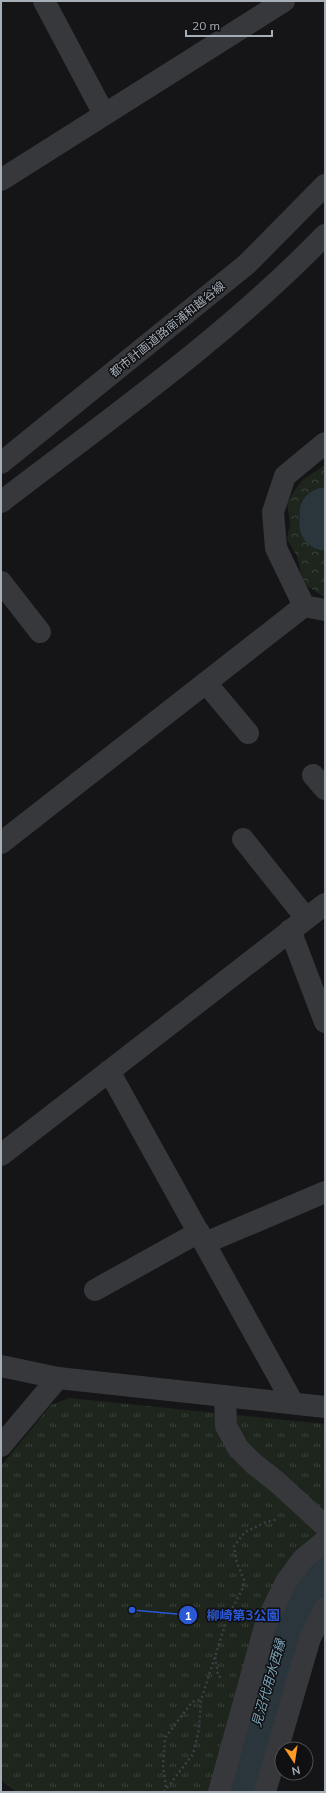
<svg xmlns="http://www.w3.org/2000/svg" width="326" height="1793" font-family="Mulish,'Noto Sans JP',sans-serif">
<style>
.forest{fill:url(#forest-crowns)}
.park{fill:url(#park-tufts)}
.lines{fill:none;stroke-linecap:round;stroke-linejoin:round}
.river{stroke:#2a363c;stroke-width:51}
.path{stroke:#3c3f44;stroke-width:2.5;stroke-dasharray:2 3;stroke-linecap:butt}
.minor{stroke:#36383c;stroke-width:22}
.labels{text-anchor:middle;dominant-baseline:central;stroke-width:3;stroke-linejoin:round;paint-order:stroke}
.street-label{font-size:12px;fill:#a6aeb8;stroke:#101012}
.water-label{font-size:13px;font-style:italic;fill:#7aa2b6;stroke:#101012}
.leader{fill:none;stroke:#2b58d5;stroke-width:1.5}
.callout-dot{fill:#2b58d5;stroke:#101012;stroke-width:1.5}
.mark-label{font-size:12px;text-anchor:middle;font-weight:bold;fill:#fff}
.callout-label{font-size:13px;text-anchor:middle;font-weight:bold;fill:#2b58d5;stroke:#101012;stroke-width:3;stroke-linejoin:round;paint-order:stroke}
</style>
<defs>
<pattern id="forest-crowns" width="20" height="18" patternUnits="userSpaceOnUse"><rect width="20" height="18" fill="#1d251d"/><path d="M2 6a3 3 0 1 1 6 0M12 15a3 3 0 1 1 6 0" fill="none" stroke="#3b423c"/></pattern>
<pattern id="park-tufts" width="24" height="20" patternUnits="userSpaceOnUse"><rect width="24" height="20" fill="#1d251d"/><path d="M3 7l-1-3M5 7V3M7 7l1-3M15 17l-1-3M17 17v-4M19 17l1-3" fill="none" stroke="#3b423c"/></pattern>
</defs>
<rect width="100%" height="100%" fill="#151517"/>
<path class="forest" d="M325,465V598L303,583L297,556L287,539L290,524L287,502L302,480Z"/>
<path class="park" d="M69,1398L325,1424V1533L293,1559L212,1792H16L1,1780V1466L51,1405Z"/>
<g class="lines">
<g class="river">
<path d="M325,513V525"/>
<path d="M238,1792L276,1650L291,1606L308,1576L325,1563"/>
</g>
<g class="path">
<path d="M215,1657L218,1675L223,1680"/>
<path d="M166,1787L163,1765L165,1738L192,1702L201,1700"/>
<path d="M164,1792L193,1754L199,1729L201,1700L228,1616L242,1590L244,1580L236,1560L234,1546L245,1532L266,1522L278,1519"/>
</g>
<g class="minor">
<path d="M44,1L104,114"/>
<path d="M1,180L284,1"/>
<path d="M325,443L285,476L273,512L276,548L304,606L325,610"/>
<path d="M1,463L247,264L325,185"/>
<path d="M1,502C112,417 227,336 325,235"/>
<path d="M1,582L40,632"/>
<path d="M206,683L248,733"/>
<path d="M313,775L325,789"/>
<path d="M243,839L306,918"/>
<path d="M1,843L304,606"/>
<path d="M290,930L325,1022"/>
<path d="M109,1071L293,1403"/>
<path d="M1,1155L325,904"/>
<path d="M205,1243L325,1192"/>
<path d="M95,1290L199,1232"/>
<path d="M1,1366L58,1378L325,1407"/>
<path d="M225,1396L226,1426L238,1448L254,1464L277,1482L325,1526"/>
<path d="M1,1446L58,1378"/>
<path d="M219,1792L266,1623L286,1582L303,1559L325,1541"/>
<path d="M265,1792L310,1638L325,1608"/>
</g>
</g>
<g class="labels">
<g class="street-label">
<text transform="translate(167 329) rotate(-39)">都市計画道路南浦和越谷線</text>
</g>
<g class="water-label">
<text transform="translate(268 1683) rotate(-74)">見沼代用水西縁</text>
</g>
</g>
<path class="leader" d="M132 1610L188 1615"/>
<g class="callout-dot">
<circle cx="132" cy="1610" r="4"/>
<circle cx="188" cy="1615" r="10"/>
</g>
<g class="mark-label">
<text x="188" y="1620">1</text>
</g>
<g class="callout-label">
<text x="243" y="1620">柳崎第3公園</text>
</g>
<rect width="326" height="1793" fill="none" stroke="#a6aeb8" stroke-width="4"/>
<g transform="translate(294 1761) rotate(168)"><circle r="19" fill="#101012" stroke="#4c4f54"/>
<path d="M0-3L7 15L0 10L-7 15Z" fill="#ff9a25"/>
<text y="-6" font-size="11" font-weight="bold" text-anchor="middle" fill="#a6aeb8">N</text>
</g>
<path d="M186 30v6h86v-6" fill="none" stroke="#a6aeb8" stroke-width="2"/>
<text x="192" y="30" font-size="12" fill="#a6aeb8" stroke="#101012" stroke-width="3" paint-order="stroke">20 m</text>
</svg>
